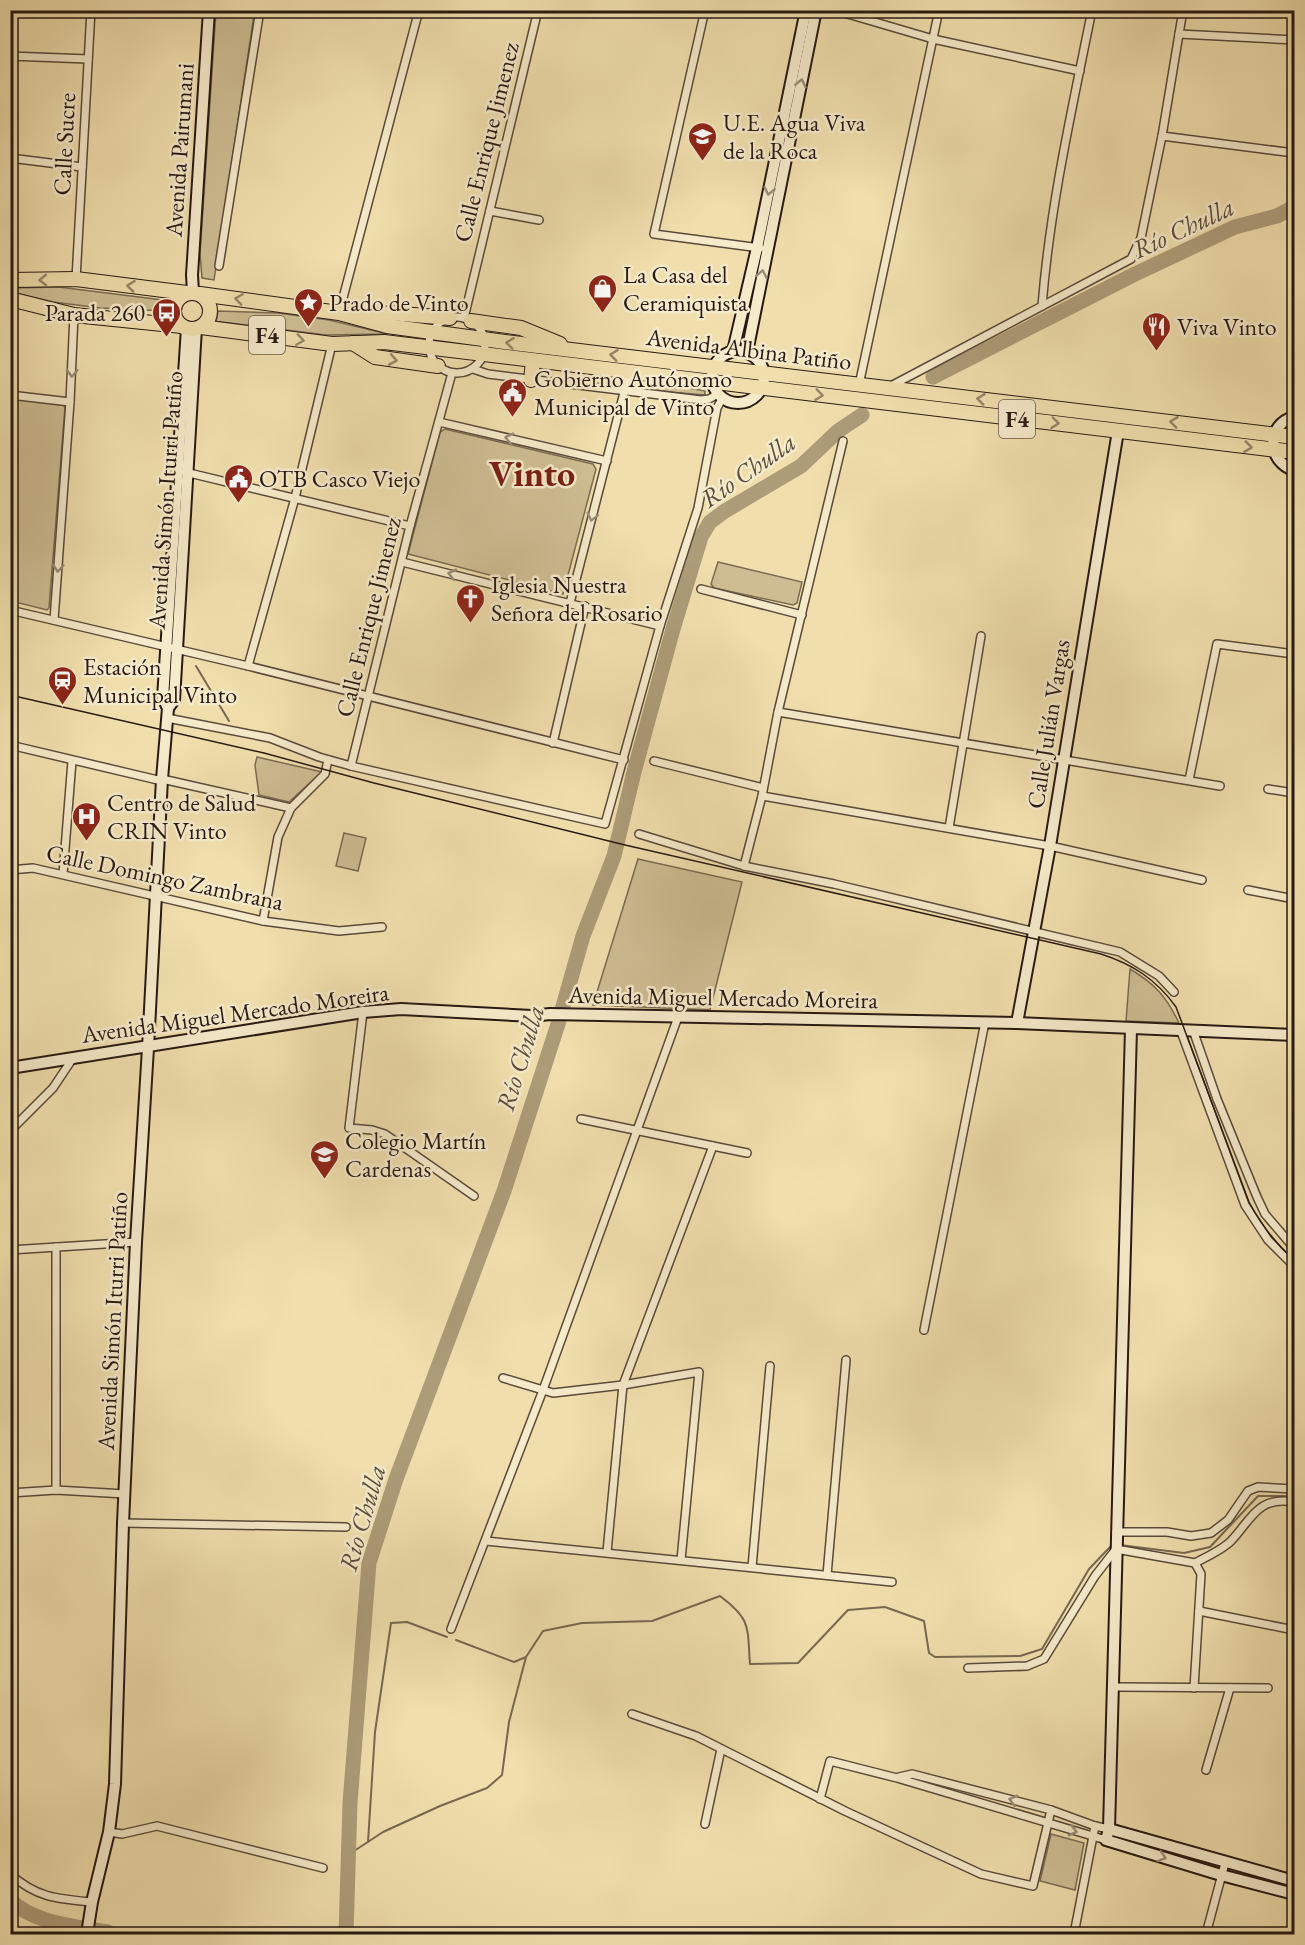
<svg xmlns="http://www.w3.org/2000/svg" width="1305" height="1945" font-family="'EB Garamond',serif">
<style>
.green{fill:#cebd93;stroke:#7a6b52;stroke-width:1.5}
.lines{fill:none;stroke-linecap:round;stroke-linejoin:round}
.stream{stroke:#77684f;stroke-width:2}
.river{stroke:#ac9c78;stroke-width:15}
.street-casing{stroke:#594a39;stroke-width:10}
.secondary-casing{stroke:#271912;stroke-width:14}
.highway-casing{stroke:#271912;stroke-width:16}
.street{stroke:#f5eaca;stroke-width:7}
.secondary{stroke:#f5eaca;stroke-width:10}
.highway{stroke:#f0dfad;stroke-width:14}
.tram{stroke:#271912;stroke-width:1.5}
.oneway{stroke:#988c77}
.oneway2{stroke:#968667}
.labels{text-anchor:middle;dominant-baseline:central;stroke-width:5;stroke-linejoin:round;paint-order:stroke}
.shield{fill:#f5eaca;stroke:#655849;stroke-width:1.5}
.shield-label{font-size:22px;font-weight:bold;fill:#271912}
.poi-label{font-size:24px;fill:#271912;stroke:#f5eaca;text-anchor:start}
.street-label{font-size:24px;fill:#271912;stroke:#f5eaca}
.water-label{font-size:26px;font-style:italic;fill:#5c4d3b;stroke:#f5eaca}
.town-label{font-size:36px;font-weight:bold;fill:#7a1f14;stroke:#f5eaca}
</style>
<rect width="100%" height="100%" fill="#f0dfad"/>
<filter id="stains"><feTurbulence type="fractalNoise" baseFrequency=".00333" numOctaves="4"/><feColorMatrix values="0 0 0 0 .2 0 0 0 0 .09 0 0 0 0 .02 0 0 0 .5 -.17"/></filter>
<radialGradient id="worn" r=".72"><stop offset=".6" stop-color="#630" stop-opacity="0"/><stop offset="1" stop-color="#630" stop-opacity=".3"/></radialGradient>
<g class="green">
<path d="M216,11L254,15L214,280L202,278L200,254Z"/>
<path d="M59,287L163,300L167,301L166,311L100,308L53,302L11,292V288Z"/>
<path d="M218,311L278,313L329,320L388,334L326,335L221,322H216Z"/>
<path d="M632,386L689,388L705,391V395L634,389Z"/>
<path d="M11,398L63,405L65,407L49,608L47,610L11,601Z"/>
<path d="M445,429L593,464L596,469L563,594L408,554L440,432Z"/>
<path d="M718,562L802,582L797,603L793,605L714,588L711,584Z"/>
<path d="M257,757L322,772L289,802L259,795L255,765Z"/>
<path d="M344,833L366,838L358,871L336,866Z"/>
<path d="M638,859L742,882L710,1010L593,1005Z"/>
<path d="M1130,969C1155,984 1166,996 1179,1023L1126,1021Z"/>
<path d="M1051,1834L1084,1843L1075,1890L1040,1881Z"/>
</g>
<g class="lines">
<g class="stream">
<path d="M196,666L229,721"/>
<path d="M1120,1545L1184,1553L1210,1547L1258,1496H1294"/>
<path d="M456,1640L514,1662L526,1657L543,1631L582,1623L652,1621L720,1596C752,1620 747,1627 750,1664L798,1663L848,1610L885,1607L924,1621L929,1653L935,1657L1020,1656L1042,1649L1089,1569L1111,1546L1114,1545"/>
<path d="M368,1842L375,1732L391,1623L407,1622L447,1637"/>
<path d="M348,1855L383,1832L440,1806L487,1788L502,1775L509,1722L526,1657"/>
</g>
<g class="river">
<path d="M933,377L1133,275L1235,227L1277,216L1294,207"/>
<path d="M10,1900C35,1924 75,1926 108,1932L111,1934"/>
<path d="M346,1934L350,1803L369,1563L396,1479L504,1191L558,1024L583,936L614,856L634,772L673,629L701,537L710,522L725,511L801,466L838,431L862,415"/>
</g>
<defs>
<g id="street">
<path d="M705,10L654,234L760,248"/>
<path d="M834,10L933,39L1080,71"/>
<path d="M1179,34L1294,40"/>
<path d="M10,56L88,59"/>
<path d="M1162,136L1294,153"/>
<path d="M10,158L82,167"/>
<path d="M490,211L539,220"/>
<path d="M219,266L260,10"/>
<path d="M76,279L91,10"/>
<path d="M1042,306C1050,206 1072,109 1092,10"/>
<path d="M339,313L419,10"/>
<circle cx="457" cy="345" r="28"/>
<path d="M464,318L538,10"/>
<path d="M473,369L488,374L701,400L709,399L718,394"/>
<path d="M859,385L939,10"/>
<path d="M889,387L1131,259L1141,238L1162,136L1183,10"/>
<path d="M10,395L70,402"/>
<path d="M439,422L607,461"/>
<path d="M185,472L410,526"/>
<path d="M402,562L660,626"/>
<path d="M701,589L802,615"/>
<path d="M570,603L629,373"/>
<path d="M10,610L248,666L624,760"/>
<path d="M54,620L70,402L74,315"/>
<path d="M248,666L295,498L332,344"/>
<path d="M778,712L1220,786"/>
<path d="M167,718L270,738L319,757L351,766L605,824L660,626L698,508L717,408L723,397"/>
<path d="M553,743L585,606"/>
<path d="M10,745L162,781"/>
<path d="M654,761L763,788"/>
<path d="M351,766L410,526L452,373"/>
<path d="M162,779L291,808"/>
<path d="M1189,780L1217,644L1294,654"/>
<path d="M1268,789L1294,793"/>
<path d="M762,796L1050,846L1202,880"/>
<path d="M949,828L981,636"/>
<path d="M639,834L744,866L834,884L1120,952L1159,976L1174,992"/>
<path d="M744,866L762,796L778,712L843,441"/>
<path d="M10,870L33,868L263,921L339,931L382,927"/>
<path d="M63,874L72,761"/>
<path d="M1248,890L1294,899"/>
<path d="M263,921L278,837L291,808L325,774L328,760"/>
<path d="M363,1012L349,1128L372,1130L385,1134L474,1196"/>
<path d="M1180,1029L1245,1205L1268,1240L1294,1266"/>
<path d="M1193,1030L1217,1099L1257,1197L1265,1214L1294,1248"/>
<path d="M581,1119L747,1153"/>
<path d="M10,1131L53,1088L73,1058"/>
<path d="M56,1247V1490"/>
<path d="M10,1250L136,1242"/>
<path d="M924,1330L985,1022"/>
<path d="M503,1378L553,1393L623,1385L699,1372L681,1560"/>
<path d="M10,1493L56,1490L125,1494"/>
<path d="M123,1523L346,1527"/>
<path d="M1116,1532H1167L1191,1536L1211,1533L1228,1520L1248,1491L1258,1487L1294,1489"/>
<path d="M486,1541L892,1582"/>
<path d="M607,1552L623,1385L713,1146"/>
<path d="M1195,1563C1206,1557 1222,1550 1231,1541C1252,1519 1257,1496 1294,1502"/>
<path d="M752,1567L770,1366"/>
<path d="M827,1575L846,1360"/>
<path d="M1199,1611L1294,1630"/>
<path d="M451,1629L543,1390L678,1017"/>
<path d="M968,1668L1027,1666L1044,1659L1095,1576L1116,1549L1195,1563L1201,1574L1194,1688"/>
<path d="M1114,1687L1268,1688"/>
<path d="M632,1714L696,1736L845,1811L981,1874L1033,1886L1051,1810"/>
<path d="M1206,1770L1230,1688"/>
<path d="M899,1777L912,1774L1051,1810L1095,1826L1109,1829"/>
<path d="M820,1799L830,1761L897,1778L1106,1840"/>
<path d="M705,1824L721,1749"/>
<path d="M109,1832L122,1834L157,1826L323,1868"/>
<path d="M10,1874C37,1898 58,1899 92,1902"/>
<path d="M1074,1934L1095,1826"/>
<path d="M1206,1934L1225,1863"/>
</g>
<g id="secondary">
<path d="M193,292L192,275L209,10"/>
<path d="M733,351L757,248L806,10"/>
<circle cx="738" cy="377" r="26"/>
<path d="M747,352L816,10"/>
<path d="M1294,417C1266,424 1267,462 1294,470"/>
<path d="M168,708L174,700L196,328"/>
<path d="M1017,1023L1050,846L1118,431"/>
<path d="M1131,1029L1109,1829L1106,1840L1221,1875L1294,1894"/>
<path d="M10,1068L363,1012L401,1009L532,1016L550,1014L1017,1023L1294,1035"/>
<path d="M1109,1829L1294,1881"/>
<path d="M87,1934L92,1902L109,1832L115,1784L123,1523L136,1242L148,1048L162,779L168,708L163,698L187,328"/>
</g>
<g id="highway">
<path d="M10,280L76,279L187,293"/>
<circle cx="192" cy="311" r="18"/>
<path d="M200,294L339,313L387,326L505,342L1294,437"/>
<path d="M10,299L74,315L182,326"/>
<path d="M363,318L390,313L450,318"/>
<path d="M471,321L521,328L560,344"/>
<path d="M201,327L332,344L384,342L1294,452"/>
<path d="M353,343L375,357L438,366"/>
<path d="M531,380L533,361"/>
</g>
</defs>
<use href="#street" class="street-casing"/>
<use href="#secondary" class="secondary-casing"/>
<use href="#highway" class="highway-casing"/>
<use href="#street" class="street"/>
<use href="#secondary" class="secondary"/>
<use href="#highway" class="highway"/>
<path class="tram" d="M10,695L264,753L374,783L625,845L1101,954C1132,964 1156,979 1176,1007L1249,1202C1261,1225 1275,1243 1294,1260"/>
</g>
<defs><path id="oneway-chevron" d="M-2-3.5L2.5 0L-2 3.5" fill="none" stroke-width="1.6" stroke-linecap="round" stroke-linejoin="round" transform="scale(1.5)"/></defs>
<g class="oneway">
<use href="#oneway-chevron" transform="translate(801 83) rotate(-78)"/>
<use href="#oneway-chevron" transform="translate(769 191) rotate(102)"/>
<use href="#oneway-chevron" transform="translate(762 274) rotate(-79)"/>
<use href="#oneway-chevron" transform="translate(72 373) rotate(93)"/>
<use href="#oneway-chevron" transform="translate(509 438) rotate(-167)"/>
<use href="#oneway-chevron" transform="translate(592 517) rotate(104)"/>
<use href="#oneway-chevron" transform="translate(58 568) rotate(94)"/>
<use href="#oneway-chevron" transform="translate(452 574) rotate(-166)"/>
<use href="#oneway-chevron" transform="translate(1013 1800) rotate(-165)"/>
<use href="#oneway-chevron" transform="translate(1073 1831) rotate(15)"/>
<use href="#oneway-chevron" transform="translate(1162 1857) rotate(17)"/>
</g>
<g class="oneway2">
<use href="#oneway-chevron" transform="translate(43 280) rotate(179)"/>
<use href="#oneway-chevron" transform="translate(131 286) rotate(-173)"/>
<use href="#oneway-chevron" transform="translate(239 299) rotate(-172)"/>
<use href="#oneway-chevron" transform="translate(300 340) rotate(8)"/>
<use href="#oneway-chevron" transform="translate(510 343) rotate(-173)"/>
<use href="#oneway-chevron" transform="translate(614 355) rotate(-173)"/>
<use href="#oneway-chevron" transform="translate(393 360) rotate(10)"/>
<use href="#oneway-chevron" transform="translate(819 395) rotate(7)"/>
<use href="#oneway-chevron" transform="translate(981 399) rotate(-173)"/>
<use href="#oneway-chevron" transform="translate(1174 422) rotate(-173)"/>
<use href="#oneway-chevron" transform="translate(1055 423) rotate(7)"/>
<use href="#oneway-chevron" transform="translate(1248 447) rotate(7)"/>
</g>
<defs>
<symbol id="school-pin" viewBox="-11 -11 22 30"><path d="M0 17L-7.5 6A9.5 9.5 0 1 1 7.5 6Z" fill="#8f2418" stroke="#f5eaca"/><path d="M0-5L7-2L0 1L-7-2ZM-4 1L0 2.5L4 1V4Q0 6-4 4Z" fill="#fff"/></symbol>
<symbol id="shop-pin" viewBox="-11 -11 22 30"><path d="M0 17L-7.5 6A9.5 9.5 0 1 1 7.5 6Z" fill="#8f2418" stroke="#f5eaca"/><path d="M-5-2.5h2.3a2.7 3.5 0 0 1 5.4 0H5L5.5 6h-11ZM-1.5-2.5h3a1.5 2.3 0 0 0-3 0Z" fill="#fff"/></symbol>
<symbol id="sight-pin" viewBox="-11 -11 22 30"><path d="M0 17L-7.5 6A9.5 9.5 0 1 1 7.5 6Z" fill="#8f2418" stroke="#f5eaca"/><path d="M0-6L1.8-2.2L6-1.7L2.9 1.2L3.7 5.4L0 3.3L-3.7 5.4L-2.9 1.2L-6-1.7L-1.8-2.2Z" fill="#fff"/></symbol>
<symbol id="bus-pin" viewBox="-11 -11 22 30"><path d="M0 17L-7.5 6A9.5 9.5 0 1 1 7.5 6Z" fill="#8f2418" stroke="#f5eaca"/><path d="M-5-6H5V4H4V6H2V4H-2V6H-4V4H-5ZM-3.5-4V0h7V-4ZM-3.5 1.2v1.5H-2V1.2ZM2 1.2v1.5H3.5V1.2Z" fill="#fff"/></symbol>
<symbol id="restaurant-pin" viewBox="-11 -11 22 30"><path d="M0 17L-7.5 6A9.5 9.5 0 1 1 7.5 6Z" fill="#8f2418" stroke="#f5eaca"/><path d="M-5-6h1v4h1v-4h1v4h1v-4h1v5L-1.5 .5V6h-2V.5L-5-1ZM5-6V6H3V1.5H1.5Q1.5-4 5-6Z" fill="#fff"/></symbol>
<symbol id="civic-pin" viewBox="-11 -11 22 30"><path d="M0 17L-7.5 6A9.5 9.5 0 1 1 7.5 6Z" fill="#8f2418" stroke="#f5eaca"/><path d="M-.6-6.5H3V-4.5H.6V-3L4-1V1h2V6H-6V1h2V-1L-.6-3ZM-1.2 2.5V6h2.4V2.5Z" fill="#fff"/></symbol>
<symbol id="church-pin" viewBox="-11 -11 22 30"><path d="M0 17L-7.5 6A9.5 9.5 0 1 1 7.5 6Z" fill="#8f2418" stroke="#f5eaca"/><path d="M-1.2-6h2.4v3.5h3.3v2.4h-3.3V6h-2.4V-.1h-3.3v-2.4h3.3Z" fill="#fff"/></symbol>
<symbol id="station-pin" viewBox="-11 -11 22 30"><path d="M0 17L-7.5 6A9.5 9.5 0 1 1 7.5 6Z" fill="#8f2418" stroke="#f5eaca"/><path d="M-3-6H3Q5-6 5-4V2Q5 4 3 4L4.5 6H3L1.5 4h-3L-3 6H-4.5L-3 4Q-5 4-5 2V-4Q-5-6-3-6ZM-3.5-4v3h7v-3ZM-3.5 1v1.5H-2V1ZM2 1v1.5H3.5V1Z" fill="#fff"/></symbol>
<symbol id="hospital-pin" viewBox="-11 -11 22 30"><path d="M0 17L-7.5 6A9.5 9.5 0 1 1 7.5 6Z" fill="#8f2418" stroke="#f5eaca"/><path d="M-5-5h3v3.5h4V-5h3V5h-3V1.5h-4V5h-3Z" fill="#fff"/></symbol>
</defs>
<g fill-rule="evenodd">
<use href="#school-pin" x="686" y="120" width="33" height="45"/>
<use href="#shop-pin" x="586" y="272" width="33" height="45"/>
<use href="#sight-pin" x="292" y="286" width="33" height="45"/>
<use href="#bus-pin" x="150" y="296" width="33" height="45"/>
<use href="#restaurant-pin" x="1140" y="310" width="33" height="45"/>
<use href="#civic-pin" x="496" y="376" width="33" height="45"/>
<use href="#civic-pin" x="222" y="462" width="33" height="45"/>
<use href="#church-pin" x="454" y="582" width="33" height="45"/>
<use href="#station-pin" x="46" y="664" width="33" height="45"/>
<use href="#hospital-pin" x="70" y="800" width="33" height="45"/>
<use href="#school-pin" x="308" y="1138" width="33" height="45"/>
</g>
<g class="labels">
<g class="shield">
<rect x="249" y="316" width="36" height="38" rx="4.5"/>
<rect x="999" y="400" width="36" height="38" rx="4.5"/>
</g>
<g class="shield-label">
<text x="267" y="335">F4</text>
<text x="1017" y="419">F4</text>
</g>
<g class="poi-label">
<text x="723" y="122">U.E. Agua Viva<tspan x="723" dy="28">de la Roca</tspan></text>
<text x="623" y="274">La Casa del<tspan x="623" dy="28">Ceramiquista</tspan></text>
<text x="329" y="302">Prado de Vinto</text>
<text x="145" y="312" text-anchor="end">Parada 260</text>
<text x="1177" y="326">Viva Vinto</text>
<text x="534" y="378">Gobierno Autónomo<tspan x="534" dy="28">Municipal de Vinto</tspan></text>
<text x="259" y="478">OTB Casco Viejo</text>
<text x="491" y="584">Iglesia Nuestra<tspan x="491" dy="28">Señora del Rosario</tspan></text>
<text x="83" y="666">Estación<tspan x="83" dy="28">Municipal Vinto</tspan></text>
<text x="107" y="802">Centro de Salud<tspan x="107" dy="28">CRIN Vinto</tspan></text>
<text x="345" y="1140">Colegio Martín<tspan x="345" dy="28">Cardenas</tspan></text>
</g>
<g class="street-label">
<text transform="translate(486 142) rotate(-76)">Calle Enrique Jimenez</text>
<text transform="translate(64 144) rotate(-87)">Calle Sucre</text>
<text transform="translate(179 150) rotate(-86)">Avenida Pairumani</text>
<text transform="translate(749 349) rotate(7)">Avenida Albina Patiño</text>
<text transform="translate(165 500) rotate(-86)">Avenida Simón Iturri Patiño</text>
<text transform="translate(368 617) rotate(-76)">Calle Enrique Jimenez</text>
<text transform="translate(1048 724) rotate(-81)">Calle Julián Vargas</text>
<text transform="translate(165 877) rotate(12)">Calle Domingo Zambrana</text>
<text transform="translate(723 997) rotate(1)">Avenida Miguel Mercado Moreira</text>
<text transform="translate(235 1013) rotate(-8)">Avenida Miguel Mercado Moreira</text>
<text transform="translate(112 1321) rotate(-87)">Avenida Simón Iturri Patiño</text>
</g>
<g class="water-label">
<text transform="translate(1183 228) rotate(-25)">Río Chulla</text>
<text transform="translate(748 470) rotate(-35)">Río Chulla</text>
<text transform="translate(520 1058) rotate(-73)">Río Chulla</text>
<text transform="translate(362 1518) rotate(-74)">Río Chulla</text>
</g>
<g class="town-label">
<text x="532" y="473">Vinto</text>
</g>
</g>
<rect width="1305" height="1945" fill="none" stroke="#f0dfad" stroke-width="36"/>
<rect x="12" y="12" width="1281" height="1921" fill="none" stroke="#271912" stroke-width="3"/>
<rect x="18" y="18" width="1269" height="1909" fill="none" stroke="#271912" stroke-width="1.5"/>
<rect width="100%" height="100%" filter="url(#stains)"/>
<rect width="100%" height="100%" fill="url(#worn)"/>
</svg>
